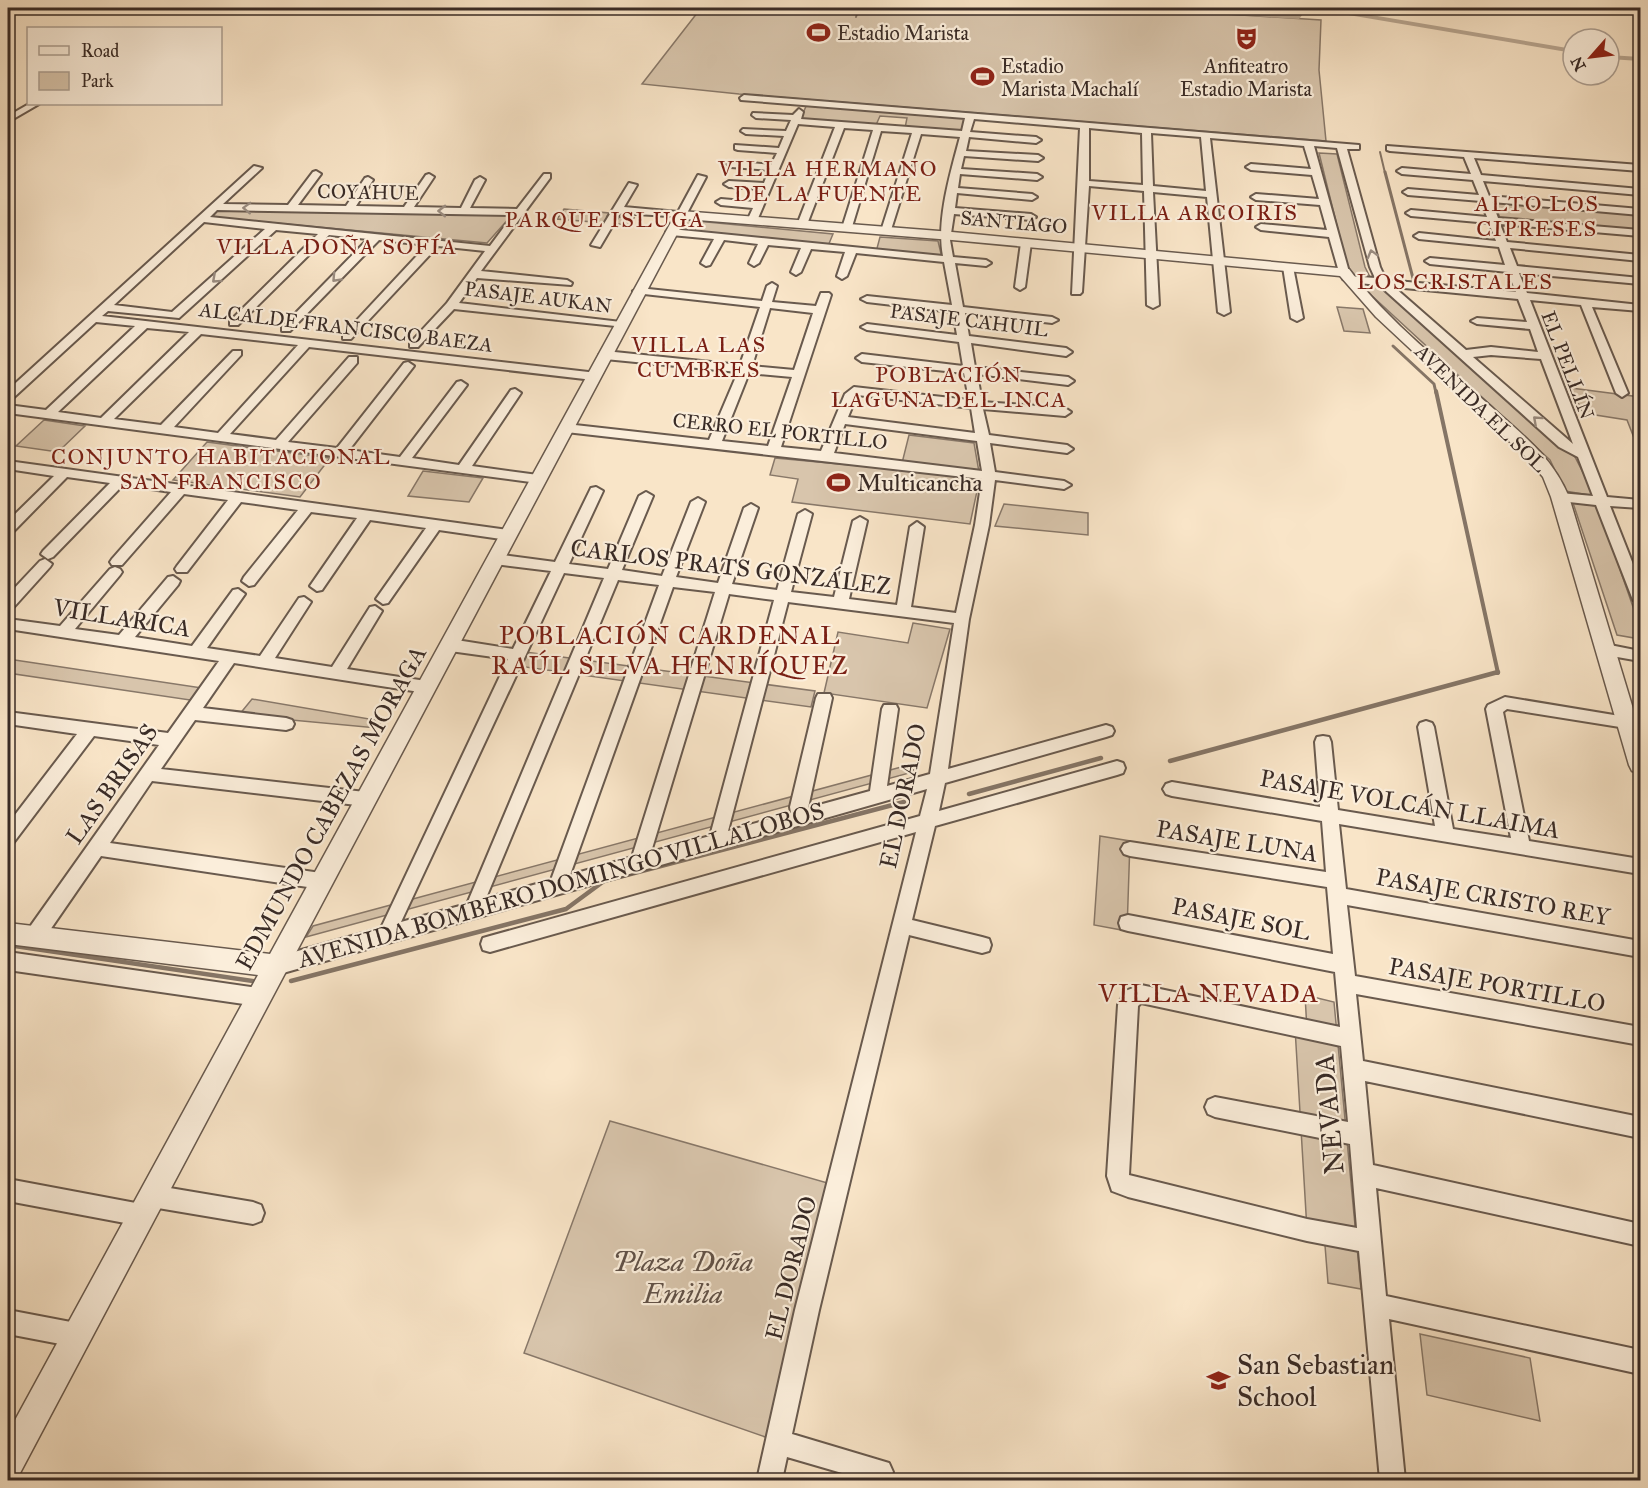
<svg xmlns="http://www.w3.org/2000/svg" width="1648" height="1488" font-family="'IM FELL Great Primer',serif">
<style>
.green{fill:#d8c5ac;stroke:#887869;stroke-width:1.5}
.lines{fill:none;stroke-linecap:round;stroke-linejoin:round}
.stream-far3{stroke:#857566;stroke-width:2}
.stream-far2{stroke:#857566;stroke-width:3}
.stream-far1{stroke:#857566;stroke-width:4}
.stream{stroke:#857566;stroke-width:4.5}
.canal{fill:#b8a691;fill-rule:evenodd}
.minor-casing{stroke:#695a4e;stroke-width:4}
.tertiary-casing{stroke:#695a4e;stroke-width:3}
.minor{fill:#fbeedb;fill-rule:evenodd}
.tertiary{fill:#fbeedb;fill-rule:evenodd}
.oneway{stroke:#9a8c80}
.labels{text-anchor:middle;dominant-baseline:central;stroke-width:4.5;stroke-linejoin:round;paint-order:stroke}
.far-poi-label{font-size:20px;fill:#392b26;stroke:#fbeedb;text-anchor:start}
.far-street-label{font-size:20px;fill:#392b26;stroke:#fbeedb}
.far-neighbourhood-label{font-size:22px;letter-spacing:1.5px;fill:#7a1f14;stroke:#fbeedb}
.poi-label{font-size:24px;fill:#392b26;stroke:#fbeedb;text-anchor:start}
.street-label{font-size:24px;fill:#392b26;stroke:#fbeedb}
.neighbourhood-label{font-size:26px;letter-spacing:1.5px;fill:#7a1f14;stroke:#fbeedb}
.near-street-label{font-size:28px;fill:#392b26;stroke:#fbeedb}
.near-park-label{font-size:28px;font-style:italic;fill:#615248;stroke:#fbeedb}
.near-poi-label{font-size:28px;fill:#392b26;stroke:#fbeedb;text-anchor:start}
</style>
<rect width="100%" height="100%" fill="#f9e5c8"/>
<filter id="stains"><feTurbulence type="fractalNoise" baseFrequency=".00333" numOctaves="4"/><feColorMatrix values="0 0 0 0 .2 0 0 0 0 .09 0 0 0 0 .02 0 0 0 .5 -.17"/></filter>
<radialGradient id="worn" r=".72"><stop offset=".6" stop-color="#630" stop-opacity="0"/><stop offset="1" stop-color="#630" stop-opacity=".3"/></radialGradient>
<g class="green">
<path d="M701,8H1132L1321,20L1319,70L1326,141L739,94L642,84Z"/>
<path d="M807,104L966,117L962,133L905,128L907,118L880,116L876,125L800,120Z"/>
<path d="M1319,153L1337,154L1365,267L1371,279L1354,277L1347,266Z"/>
<path d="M1494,201L1640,215V233L1501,221Z"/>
<path d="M564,209L609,213L607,216L634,218L630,225L557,219Z"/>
<path d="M218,210L512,215L487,243L212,217Z"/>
<path d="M686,220L833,234L828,246L680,233Z"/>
<path d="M880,237L938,241L942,258L876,252Z"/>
<path d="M1358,283L1379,285L1575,457L1595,496L1565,491L1550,460Z"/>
<path d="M1337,307L1363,309L1370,333L1344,331Z"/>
<path d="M1571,388L1640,397V443H1636L1627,420L1583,413Z"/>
<path d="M44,420L85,426L58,452L16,446Z"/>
<path d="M909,435L974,443L979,472L902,463Z"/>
<path d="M207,442L330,458L300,497L173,480Z"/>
<path d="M775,458L980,477L970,524L792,502L798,479L770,475Z"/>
<path d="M423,471L483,478L469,502L408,496Z"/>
<path d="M1573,503L1598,506L1640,627V639L1617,635Z"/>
<path d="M1004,504L1088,513V535L995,526Z"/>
<path d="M913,623L950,629L927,708L824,693L838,632L908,643Z"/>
<path d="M525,652L815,691L811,707L518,666Z"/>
<path d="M8,659L202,688L190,700L8,673Z"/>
<path d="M252,699L381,721L377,728L239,715Z"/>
<path d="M916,763L913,772L306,937L313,926Z"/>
<path d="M1100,836L1130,841L1127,931L1094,925Z"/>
<path d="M1305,995L1334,1002L1361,1289L1328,1283L1324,1233L1307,1230L1295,1028L1307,1030Z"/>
<path d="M610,1121L831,1184L771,1439L524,1353Z"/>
<path d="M1420,1334L1530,1358L1540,1421L1427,1395Z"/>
</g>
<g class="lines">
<g class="stream-far3">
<path d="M856,17L859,8"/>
<path d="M1380,152L1385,173"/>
</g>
<g class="stream-far2">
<path d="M1385,172L1414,282"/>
<path d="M1393,346L1434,384L1436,393"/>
</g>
<path class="stream-far1" d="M1436,391L1498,673H1496"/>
<g class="stream">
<path d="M1170,761L1498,672"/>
<path d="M969,794L1101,758"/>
<path d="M8,945L260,982"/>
<path d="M291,981L566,909L604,881L904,802"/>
</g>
<g class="canal">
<path d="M1153,8L1297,15L1301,8H1308L1299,19L1156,10Z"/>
<path d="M1316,8H1330L1573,49V53L1319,10Z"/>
<path d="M1609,55L1640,57V61L1609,59Z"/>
</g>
<defs>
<g id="minor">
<path d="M744,95L1359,145V149H1347L1380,267L1386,280L1516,292L1508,272L1430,264L1425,261L1430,258L1505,265L1499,247L1419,239L1414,236L1419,233L1496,241L1489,223L1411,216L1406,213L1411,210L1487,217L1481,201L1408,195L1403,192L1408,189L1479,195L1473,180L1402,174L1397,171L1402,168L1471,174L1464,157L1390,151L1387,150V146L1640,165V171L1474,158L1481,175L1640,189V195L1483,181L1489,196L1640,209V215L1492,202L1498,218L1640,230V236L1500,224L1507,242L1640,255V261L1510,248L1517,266L1640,278V284L1519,273L1527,293L1640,305V311L1592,307L1628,393L1622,397L1616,393L1581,305L1530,300L1607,497L1640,500V508L1610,506L1640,582V605L1633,600L1596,505L1560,501L1553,497L1560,493L1593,496L1578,457L1559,447L1379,285L1348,282L1343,279L1348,276L1375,278L1370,267L1337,148L1314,146L1349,272L1344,275L1339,272L1329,237L1261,230L1256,227L1261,224L1327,230L1320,205L1256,200L1251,197L1256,194L1319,199L1312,175L1251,170L1246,167L1251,164L1311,169L1304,146L1210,138L1230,312L1224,315L1218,312L1207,197L1153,192L1159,305L1153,308L1147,305L1144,191L1089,186L1082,292L1080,294H1072L1080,128L974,119L970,132L1036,137L1041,140L1036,143L969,137L966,151L1038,155L1043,158L1038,161L964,156L961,169L1037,174L1042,177L1037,180L960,174L958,188L1032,194L1037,197L1032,200L957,193L955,208L1031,214L1036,217L1031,220L954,214L950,240L953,257L986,260L991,263L986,266L955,263L963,307L1052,317L1058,320L1052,323L965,313L969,336L1066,348L1072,352L1066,356L971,343L975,367L1068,377L1074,381L1068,385L977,374L982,402L1065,408L1071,412L1065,416L983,409L989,435L1067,445L1073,449L1067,453L990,443L995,472L1064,481L1071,485L1064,489L995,480L989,525L969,619L948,769L1106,725L1112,727L1114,731L1112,735L1106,737L945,783L939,811L1117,761L1123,763L1125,768L1123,773L1117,775L935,826L912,920L982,937L989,939L991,945L989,951L982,953L909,935L819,1310L792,1434L889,1463L893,1472L889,1480H866L787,1457L782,1480H757L795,1310L916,832L490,952L483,950L481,944L483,938L490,936L920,816L927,789L276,975L269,972L266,966L269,960L276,957L381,928L508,659L450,651L445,649L442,645L445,641L450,639L513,649L551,571L495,564L488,559L495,554L555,562L591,488L596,487L603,491L569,564L608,569L639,496L646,492L653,496L622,570L662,576L691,502L698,498L705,502L676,577L718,583L744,508L751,504L758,508L732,584L777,590L798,514L805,510L812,514L791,592L834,597L853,521L860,517L867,521L849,599L897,605L910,527L917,522L924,527L911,607L956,613L975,525L982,479L566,432L560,428L566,424L709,440L738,372L605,359L599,355L605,351L740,365L760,307L635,293L633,291L639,288L762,301L767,286L772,283L777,286L772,302L816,306L821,293H829L831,295L781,447L821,451L845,394L854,387L969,400L964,373L862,362L856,358L862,354L963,366L959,342L867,330L861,327L867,324L957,335L953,312L867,302L861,299L867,296L952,305L944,262L856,253L847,276L842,279L837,276L845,252L811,249L801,272L796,275L791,272L801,248L768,245L759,263L754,266L749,263L758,244L724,240L710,265L706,266L701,263L714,239L671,235L666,232L671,229L943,256C936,220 951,171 960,137L921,134L890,233L881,231L912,133L881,131L851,230L842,228L873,130L844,128L806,227L797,225L835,127L798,124L756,223L747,221L753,208L721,205L716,202L721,199L755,202L761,189L729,187L724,184L729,181L764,183L769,170L731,167L726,164L731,161L771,165L777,153L738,150L735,149V145L779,148L784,136L746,134L741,131L743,129L786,131L791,120L756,118L752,115L753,113L793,115L799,109L803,112L801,119L962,131L965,118L741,100L740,98ZM1089,128L1142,133L1143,185L1089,181ZM1151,133L1201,137L1206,191L1153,186ZM1394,287L1518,299L1527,322L1477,318L1471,321L1477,324L1530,329L1538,352L1491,347L1466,350ZM770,308L813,313L794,370L752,366ZM1491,355L1541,359L1573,444L1473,357ZM749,373L792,377L768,446L722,441ZM857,395L971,408L975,433L848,417ZM845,424L977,441L982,471L834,453ZM564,573L604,578L467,904L401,922ZM618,580L659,585L551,880L486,898ZM673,587L715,592L632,857L570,875ZM729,594L774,600L710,836L651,852ZM788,602L954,623L930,774L887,786L898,709L896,705H884L882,709L870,791L808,808L832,698L830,694H818L816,698L790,807L791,813L728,831Z"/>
<path d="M29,104H39L8,122V116Z"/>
<path d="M254,166L262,168L223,204L288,205L313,172L316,171L321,174L298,205L346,206L365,178L368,177L373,180L356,206L404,207L426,175L429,174L434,177L414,207L461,208L475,180L480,177L485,180L470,208L517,209L544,174H550V178L481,271L567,280L572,283L571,285L477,278L459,303L621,322L627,325L625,327L454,309L418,347H410V343L447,303L485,251L438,246L351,339H343V335L427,245L379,240L290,331H282V327L368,239L329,235L238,325H230V321L318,234L276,230L179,318L108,311L102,316L597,373V379L593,380L309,347L230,434L276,440L349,357H357V363L288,442L337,448L404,363L408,362L414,366L349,450L400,457L457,382L461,381L467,385L412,458L459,465L511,390L515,389L521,393L472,466L538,475L543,476L545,479L543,482L538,483L8,413V405L46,410L135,326L96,322L12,399L8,400V390ZM217,210L513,215L490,246L210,217ZM204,222L265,229L172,312L114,305ZM147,328L189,332L101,418L58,412ZM201,334L298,345L218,433L174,427L241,355V351H233L161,425L114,419Z"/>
<path d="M698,175L706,177L685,217L620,213L600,247L591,245L629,183L637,185L624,207L678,212Z"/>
<path d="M1026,240L1031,243L1025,287L1020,290L1015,287L1021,243Z"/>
<path d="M1288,264L1293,267L1303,318L1297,321L1291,318L1283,267Z"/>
<path d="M8,461L508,530L515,535L508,540L439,530L388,603L383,604L376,599L426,528L370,520L322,590L317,591L310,586L357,518L311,512L254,585L249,586L242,581L244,577L298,510L241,502L187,572H177L175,569L177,566L228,500L184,494L122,565H112L110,562L112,559L171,492L123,485L53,557L48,559L41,554L43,551L110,483L67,477L13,532L8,534V521L54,476L8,469Z"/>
<path d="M45,559L52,564L50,567L13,608L8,609V595L40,561Z"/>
<path d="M115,567L120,569L122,572L120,575L75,629L119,635L168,577L173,576L180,581L178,585L135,637L192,646L233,590L238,589L245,594L207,648L260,656L299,598L304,597L311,602L275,658L332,667L370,607L375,606L382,611L347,669L426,681L432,683L434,687L432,691L426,693L234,663L203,708L286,718L292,720L294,724L292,728L286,730L195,720L161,769L365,792L371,794L374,799L371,804L365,806L152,781L110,843L321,873L327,876L330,881L327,886L321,889L101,856L41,943L34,945L27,943L25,937L27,931L159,745L94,736L14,842L8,844V824L77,734L8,724V712L168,733L219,661L8,629V619L60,626L110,569Z"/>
<path d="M1605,644L1640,651V661L1600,654L1597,650L1600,646Z"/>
<path d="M1505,697L1632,718L1634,722L1632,726L1626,728L1507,709L1503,712L1529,841L1640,859V874L1339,824L1346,889L1640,941V957L1347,905L1355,976L1640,1027V1045L1356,994L1363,1061L1640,1117V1138L1365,1081L1373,1165L1640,1224V1246L1376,1188L1386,1296L1640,1350V1374L1389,1319L1405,1480H1380L1359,1251L1307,1241L1128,1197L1112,1191L1107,1176L1118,1005L1125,991L1141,985L1340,1027L1335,972L1128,931L1121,929L1119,923L1121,917L1128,915L1333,954L1327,887L1130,856L1124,854L1121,849L1124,844L1130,842L1326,872L1322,821L1172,796L1166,794L1163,789L1166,784L1172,782L1320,807L1315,742L1317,737L1323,736L1329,737L1331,742L1338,810L1435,826L1418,727L1420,723L1426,721L1432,723L1434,727L1453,829L1511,838L1486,709L1488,705ZM1141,1003L1341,1046L1348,1122L1215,1097L1208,1100L1205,1107L1208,1114L1215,1117L1350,1144L1357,1228L1307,1219L1129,1175L1138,1006Z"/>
<path d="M8,952L258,988L265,991L268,997L265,1003L258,1006L8,970Z"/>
<path d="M8,1179L141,1204L149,1207L152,1215L149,1223L141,1226L8,1201Z"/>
<path d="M152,1185L253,1202L261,1205L264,1213L261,1221L253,1224L152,1207L144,1204L141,1196L144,1188Z"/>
<path d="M8,1310L76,1323L84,1327L88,1335L84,1343L76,1347L8,1334Z"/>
</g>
<path id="tertiary" d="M681,211L952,232L1349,269C1387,321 1447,367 1495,410C1526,438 1552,457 1569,497L1640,732V773L1632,771L1629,765L1551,497L1543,477L1525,456L1376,317L1340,276L952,240L685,219L19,1475L8,1480V1433L258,975L8,944V923L270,954L675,215Z"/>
</defs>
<use href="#minor" class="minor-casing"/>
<use href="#tertiary" class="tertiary-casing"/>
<use href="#minor" class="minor"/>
<use href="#tertiary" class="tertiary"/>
</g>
<defs><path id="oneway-chevron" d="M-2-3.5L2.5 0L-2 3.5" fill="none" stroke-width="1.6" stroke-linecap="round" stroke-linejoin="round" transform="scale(1.5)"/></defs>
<g class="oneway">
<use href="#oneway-chevron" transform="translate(247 208) rotate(-178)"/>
<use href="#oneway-chevron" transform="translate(442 211) rotate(-179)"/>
<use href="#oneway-chevron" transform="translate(1372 254) rotate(-106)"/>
<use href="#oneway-chevron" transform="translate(336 278) rotate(133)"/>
<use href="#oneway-chevron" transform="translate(216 279) rotate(138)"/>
<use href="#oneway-chevron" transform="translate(1537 420) rotate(-138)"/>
</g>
<defs>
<symbol id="stadium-bare" viewBox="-9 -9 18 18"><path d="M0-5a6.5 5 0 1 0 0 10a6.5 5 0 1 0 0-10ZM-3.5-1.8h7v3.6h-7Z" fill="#8f2418" stroke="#fbeedb" stroke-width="2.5" paint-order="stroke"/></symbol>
<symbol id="theatre-bare" viewBox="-9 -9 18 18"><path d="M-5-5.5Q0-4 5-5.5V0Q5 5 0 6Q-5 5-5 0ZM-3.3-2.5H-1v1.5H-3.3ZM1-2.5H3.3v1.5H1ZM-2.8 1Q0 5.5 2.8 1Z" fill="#8f2418" stroke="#fbeedb" stroke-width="2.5" paint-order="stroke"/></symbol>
<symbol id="school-bare" viewBox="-9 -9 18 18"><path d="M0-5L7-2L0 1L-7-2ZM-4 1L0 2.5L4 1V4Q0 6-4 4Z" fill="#8f2418" stroke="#fbeedb" stroke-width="2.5" paint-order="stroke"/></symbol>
</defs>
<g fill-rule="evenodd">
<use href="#stadium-bare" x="802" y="16" width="33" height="33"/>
<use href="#theatre-bare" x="1230" y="22" width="33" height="33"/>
<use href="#stadium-bare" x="966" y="60" width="33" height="33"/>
<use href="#stadium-bare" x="822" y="466" width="33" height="33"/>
<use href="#school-bare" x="1202" y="1364" width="33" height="33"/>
</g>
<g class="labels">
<g class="far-poi-label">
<text x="837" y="33">Estadio Marista</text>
<text x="1001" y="66">Estadio<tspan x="1001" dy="23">Marista Machalí</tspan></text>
<text x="1246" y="66" text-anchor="middle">Anfiteatro<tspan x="1246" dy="23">Estadio Marista</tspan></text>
</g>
<g class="far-street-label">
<text transform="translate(368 192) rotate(1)">COYAHUE</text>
<text transform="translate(1014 222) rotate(5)">SANTIAGO</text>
<text transform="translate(538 297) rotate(7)">PASAJE AUKAN</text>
<text transform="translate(969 320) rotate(7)">PASAJE CAHUIL</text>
<text transform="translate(346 327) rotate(7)">ALCALDE FRANCISCO BAEZA</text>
<text transform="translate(1568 365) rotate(69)">EL PELLÍN</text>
<text transform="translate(1481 408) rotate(44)">AVENIDA EL SOL</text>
<text transform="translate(780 431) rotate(6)">CERRO EL PORTILLO</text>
</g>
<g class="far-neighbourhood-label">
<text x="828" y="168">VILLA HERMANO<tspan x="828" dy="25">DE LA FUENTE</tspan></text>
<text x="1537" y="203">ALTO LOS<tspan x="1537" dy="25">CIPRESES</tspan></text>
<text x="1195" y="212">VILLA ARCOIRIS</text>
<text x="605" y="219">PARQUE ISLUGA</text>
<text x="337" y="246">VILLA DOÑA SOFÍA</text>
<text x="1455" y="281">LOS CRISTALES</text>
<text x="699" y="344">VILLA LAS<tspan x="699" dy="25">CUMBRES</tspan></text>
<text x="949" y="374">POBLACIÓN<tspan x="949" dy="25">LAGUNA DEL INCA</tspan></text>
<text x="221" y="456">CONJUNTO HABITACIONAL<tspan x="221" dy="25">SAN FRANCISCO</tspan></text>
</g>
<g class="poi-label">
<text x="857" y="483">Multicancha</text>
</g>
<g class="street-label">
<text transform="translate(731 567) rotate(7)">CARLOS PRATS GONZÁLEZ</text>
<text transform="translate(122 618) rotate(9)">VILLARICA</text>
<text transform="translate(112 784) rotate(-55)">LAS BRISAS</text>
<text transform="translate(903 796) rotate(-78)">EL DORADO</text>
<text transform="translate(1410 804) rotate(10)">PASAJE VOLCÁN LLAIMA</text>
<text transform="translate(331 808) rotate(-61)">EDMUNDO CABEZAS MORAGA</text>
<text transform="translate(1237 841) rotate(9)">PASAJE LUNA</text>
<text transform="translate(561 885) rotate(-16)">AVENIDA BOMBERO DOMINGO VILLALOBOS</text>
<text transform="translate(1493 897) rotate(10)">PASAJE CRISTO REY</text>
<text transform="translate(1241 919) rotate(11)">PASAJE SOL</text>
<text transform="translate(1497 985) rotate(10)">PASAJE PORTILLO</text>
<text transform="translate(791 1268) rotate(-76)">EL DORADO</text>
</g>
<g class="neighbourhood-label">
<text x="670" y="635">POBLACIÓN CARDENAL<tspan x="670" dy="30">RAÚL SILVA HENRÍQUEZ</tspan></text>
<text x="1209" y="993">VILLA NEVADA</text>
</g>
<g class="near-street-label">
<text transform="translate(1329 1114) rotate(-95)">NEVADA</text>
</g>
<g class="near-park-label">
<text x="683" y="1261">Plaza Doña<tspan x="683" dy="32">Emilia</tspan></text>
</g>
<g class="near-poi-label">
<text x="1237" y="1364">San Sebastian<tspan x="1237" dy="32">School</tspan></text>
</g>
</g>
<rect width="1648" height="1488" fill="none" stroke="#f9e5c8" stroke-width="30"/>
<rect x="9" y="9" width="1630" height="1470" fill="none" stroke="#392b26" stroke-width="3"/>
<rect x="15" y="15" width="1618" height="1458" fill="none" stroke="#392b26" stroke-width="1.5"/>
<rect x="27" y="27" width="195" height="78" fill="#fbeedb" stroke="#ada093" stroke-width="1.5"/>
<rect x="39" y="46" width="30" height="9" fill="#fbeedb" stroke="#ada093" stroke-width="1.5"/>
<text x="81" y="57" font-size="18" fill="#392b26">Road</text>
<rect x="39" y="72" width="30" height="18" fill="#d8c5ac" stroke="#ada093" stroke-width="1.5"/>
<text x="81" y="87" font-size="18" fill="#392b26">Park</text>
<g transform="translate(1591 57) rotate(242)"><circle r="28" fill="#fbeedb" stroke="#ada093" stroke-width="1.5"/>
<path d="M0-4.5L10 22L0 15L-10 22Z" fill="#8f2418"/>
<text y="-9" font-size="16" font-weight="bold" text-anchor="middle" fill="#392b26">N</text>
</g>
<rect width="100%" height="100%" filter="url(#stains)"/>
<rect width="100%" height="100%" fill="url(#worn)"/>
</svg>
